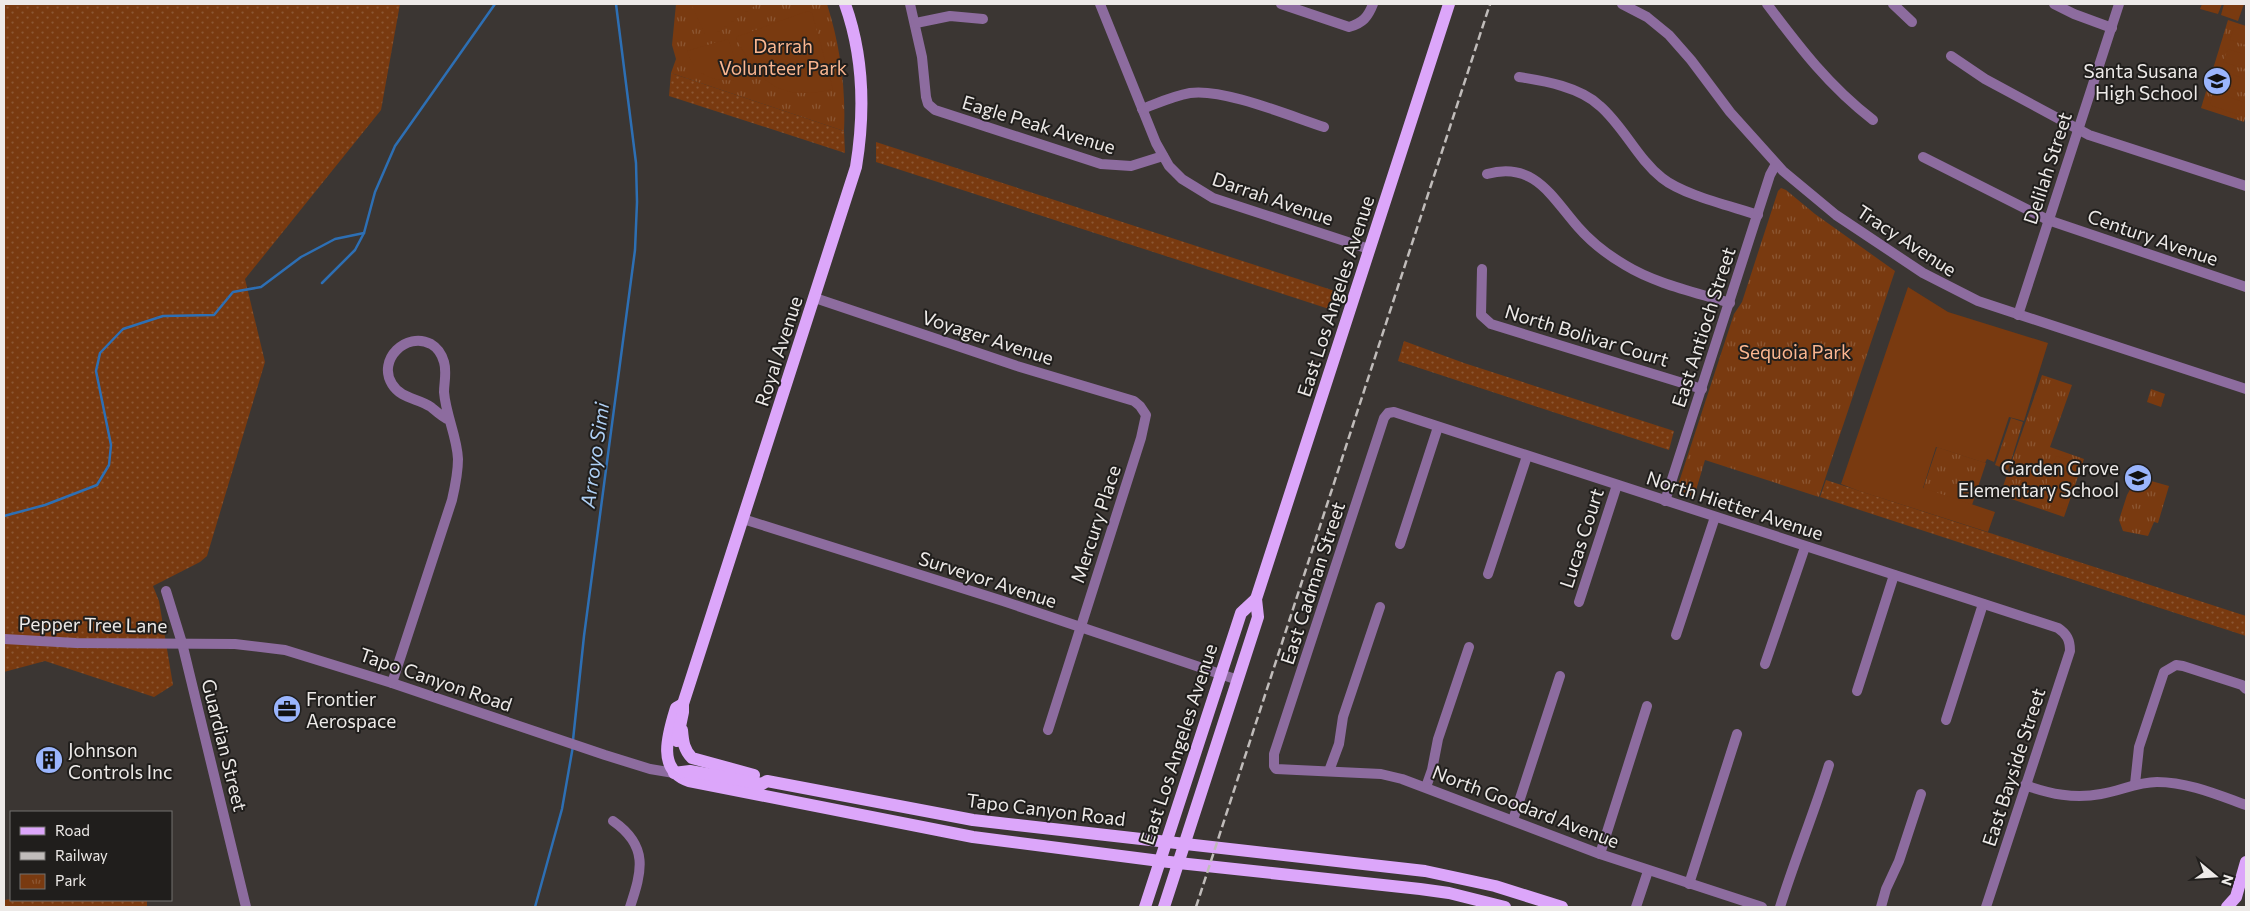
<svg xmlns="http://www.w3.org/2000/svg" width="2250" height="911" font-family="Commissioner,sans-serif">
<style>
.grass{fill:url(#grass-dots)}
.park{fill:url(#park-tufts)}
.garden{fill:#793a10}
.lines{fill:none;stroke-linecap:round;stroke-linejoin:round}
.stream{stroke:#2d6fb4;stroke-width:2.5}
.minor{stroke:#8d6c9f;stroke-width:10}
.major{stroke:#dca6fa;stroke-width:12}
.rail{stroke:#c0bcba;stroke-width:2.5;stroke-dasharray:8 4;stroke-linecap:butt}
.labels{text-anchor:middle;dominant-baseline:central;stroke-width:4;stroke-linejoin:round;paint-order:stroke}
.park-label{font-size:19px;fill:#fab690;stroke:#201e1c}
.poi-label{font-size:19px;fill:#edeae8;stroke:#201e1c;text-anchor:end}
.street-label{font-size:19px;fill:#edeae8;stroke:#201e1c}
.water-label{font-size:20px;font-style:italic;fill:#afd0f5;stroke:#201e1c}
</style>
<defs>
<pattern id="grass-dots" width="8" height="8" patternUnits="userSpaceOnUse" patternTransform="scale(1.25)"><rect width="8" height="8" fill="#793a10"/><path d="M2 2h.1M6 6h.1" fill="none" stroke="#8c5733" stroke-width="1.8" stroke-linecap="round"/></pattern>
<pattern id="park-tufts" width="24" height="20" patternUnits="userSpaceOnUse" patternTransform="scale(1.25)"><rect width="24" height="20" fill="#793a10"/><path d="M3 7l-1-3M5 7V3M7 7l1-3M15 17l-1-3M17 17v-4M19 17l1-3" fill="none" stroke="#8c5733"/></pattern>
</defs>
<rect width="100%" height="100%" fill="#3b3633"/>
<g class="grass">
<path d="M4,4H400L381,110L245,279L265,362L207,556L200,562L153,586L159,601L173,685L154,697L45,661L4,672Z"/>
<path d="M671,73L844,131L845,153L669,96Z"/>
<path d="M876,142L1335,291L1329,309L876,162Z"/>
<path d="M1404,341L1464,363L1674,431L1669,450L1398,361Z"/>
<path d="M1826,480L2246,616V636L1820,497Z"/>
<path d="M11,899L147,900V907H4V900Z"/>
</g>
<g class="park">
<path d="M676,4H827C840,45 846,87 844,131L671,73L676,59L672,45Z"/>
<path d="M2228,20L2246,26V113L2244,122L2201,108Z"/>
<path d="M1781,188L1786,190L1815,214L1895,271L1819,497L1705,460L1694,497L1685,494L1678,485L1734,314L1742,302L1778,191Z"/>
<path d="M2042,375L2072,385L2050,447L2084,459L2064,517L2000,495Z"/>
<path d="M2151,389L2165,394L2161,407L2147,402Z"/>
<path d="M2011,418L2023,422L2008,470L1995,465Z"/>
<path d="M1937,447L1986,463L1972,505L1923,489Z"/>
<path d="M2137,477L2169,486L2158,523L2154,522L2148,536L2123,531L2119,520L2127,495Z"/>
</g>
<g class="garden">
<path d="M691,4H757L715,34H705Z"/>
<path d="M2202,4H2222L2218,14L2200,9Z"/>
<path d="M2224,4H2244L2238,21L2221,15Z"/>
<path d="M808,11L812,13L833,89C782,102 757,83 736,37Z"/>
<path d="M2234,27L2246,31V45L2230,40Z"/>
<path d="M728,39L742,79C716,83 696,78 687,51Z"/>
<path d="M2228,49L2246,55V69L2223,62Z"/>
<path d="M2221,71L2246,79L2245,93L2216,84Z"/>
<path d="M2214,92L2243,102L2238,115L2210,105Z"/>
<path d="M1908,287L1948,312L2048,343L2024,421L2009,417L1994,462L1987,459L1985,463L1936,447L1923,488L1995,512L1988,532L1859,491L1841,484Z"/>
<path d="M2056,456L2080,463L2065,509L2041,502Z"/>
</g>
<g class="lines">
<g class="stream">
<path d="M322,283L355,250L364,233L375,192L395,146L495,4"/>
<path d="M4,516L45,505L97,485L109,465L111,445L96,371L100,353L123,329L163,316L214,315L233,292L261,287L301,257L335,239L364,233"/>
<path d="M573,740L584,636L635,250L637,202L636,163L616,4"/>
<path d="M535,907L562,809L573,746"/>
</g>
<g class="minor">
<path d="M910,4L922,57L926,97L928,104L935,110L1101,164L1131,166L1163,156"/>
<path d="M1100,4L1156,143L1169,166L1182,179L1213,198L1369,249"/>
<path d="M1281,4L1349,27C1363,23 1368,17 1373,4"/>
<path d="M1622,4L1647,17L1669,35L1691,60L1730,112L1783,171L1836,215L1923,273L1978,301L2246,389"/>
<path d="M1767,4C1800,48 1829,86 1873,120"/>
<path d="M1893,4L1912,22"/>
<path d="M2054,4L2074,14L2112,28"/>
<path d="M916,23L950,16L983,19"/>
<path d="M1951,56L1985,79L2089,135L2246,186"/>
<path d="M1519,77C1545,81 1580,87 1600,106C1624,127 1637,158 1662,178C1683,195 1731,206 1758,215"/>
<path d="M1142,109C1158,103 1173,96 1190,93C1223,88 1290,116 1324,127"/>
<path d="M1923,157L2048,220L2246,287"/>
<path d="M1487,174C1534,161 1551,196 1578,227C1591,242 1608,255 1625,265C1656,284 1695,292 1730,303"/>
<path d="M1482,269L1481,315L1491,324L1702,389"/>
<path d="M815,298L1017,366L1134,401L1140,406L1146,415L1141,438L1048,730"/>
<path d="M2018,315L2119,4"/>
<path d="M1665,501L1770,175L1776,164"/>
<path d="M743,519L1003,601L1238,680"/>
<path d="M1400,544L1438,427"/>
<path d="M1488,574L1527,456"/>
<path d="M166,591L182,643L246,907"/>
<path d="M1579,602L1617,485"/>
<path d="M1676,635L1715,517"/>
<path d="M4,639L76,643L235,644L285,650L392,683L605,755L650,769L674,773"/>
<path d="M1765,664L1805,547"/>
<path d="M392,683L452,500C455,487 458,473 458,459C457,436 446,416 444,392C444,383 447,372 444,362C442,355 438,348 431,344C406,331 377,360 392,384C401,399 418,398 431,407C437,412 442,417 449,420"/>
<path d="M1857,691L1894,575"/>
<path d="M1946,720L1983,604"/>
<path d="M1329,771L1339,744L1343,717L1380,607"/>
<path d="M2135,784L2139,747L2164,672L2176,665L2183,666L2242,685L2246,689"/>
<path d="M2025,785C2050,794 2074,799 2101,794C2120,791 2137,782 2157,782C2188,782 2218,795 2246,805"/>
<path d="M1426,787L1432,770L1438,739L1469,647"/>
<path d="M1513,820L1560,676"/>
<path d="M613,821C649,846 642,871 630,907"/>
<path d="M1600,854L1647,706"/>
<path d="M1689,884L1737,734"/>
<path d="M1636,907L1648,871"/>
<path d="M1762,907L1600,854L1402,779L1381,774L1276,769L1274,766V754L1384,418L1388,413L1394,412L2058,628C2067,634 2070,640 2070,651L1986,907"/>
<path d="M1780,907C1795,859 1814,813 1829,765"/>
<path d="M1881,907L1886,889L1899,861L1921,794"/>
</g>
<g class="major">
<path d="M683,704L676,708C668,734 656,770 689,781L973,837L1160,861L1420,889L1449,893L1505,907"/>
<path d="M682,730C683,742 684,750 692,758L754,775"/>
<path d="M677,741L683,712V704L856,167C865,112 864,57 845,4"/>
<path d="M674,773L690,771L762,784L767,781L973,820L1008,824L1425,871L1495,886L1562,907"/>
<path d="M1145,907L1241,613L1256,599"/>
<path d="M1164,907L1258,617L1256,599L1449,4"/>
<path d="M2227,907L2236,897L2246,862"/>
</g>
<path class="rail" d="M1196,907L1490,4"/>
</g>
<defs>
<symbol id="school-disc" viewBox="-11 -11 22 22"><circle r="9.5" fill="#9ab5fd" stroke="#201e1c"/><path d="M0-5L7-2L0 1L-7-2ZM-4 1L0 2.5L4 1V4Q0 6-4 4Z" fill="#111"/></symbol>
<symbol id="office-disc" viewBox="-11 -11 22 22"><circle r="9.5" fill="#9ab5fd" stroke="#201e1c"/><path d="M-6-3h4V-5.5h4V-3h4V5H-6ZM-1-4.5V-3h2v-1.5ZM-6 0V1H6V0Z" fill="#111"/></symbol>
<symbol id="building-disc" viewBox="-11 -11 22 22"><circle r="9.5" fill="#9ab5fd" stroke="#201e1c"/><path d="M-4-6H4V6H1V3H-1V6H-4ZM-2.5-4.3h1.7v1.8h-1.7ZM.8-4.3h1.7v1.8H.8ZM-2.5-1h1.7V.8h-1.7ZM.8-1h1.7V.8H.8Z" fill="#111"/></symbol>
</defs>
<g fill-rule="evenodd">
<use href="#school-disc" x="2201" y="65" width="32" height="32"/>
<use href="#school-disc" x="2122" y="462" width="32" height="32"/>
<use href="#office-disc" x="271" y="693" width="32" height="32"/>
<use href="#building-disc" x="33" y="744" width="32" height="32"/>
</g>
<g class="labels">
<g class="park-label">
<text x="783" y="45">Darrah<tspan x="783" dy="22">Volunteer Park</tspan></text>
<text x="1795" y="351">Sequoia Park</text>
</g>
<g class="poi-label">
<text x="2198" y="70">Santa Susana<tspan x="2198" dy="22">High School</tspan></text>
<text x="2119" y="467">Garden Grove<tspan x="2119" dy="22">Elementary School</tspan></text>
<text x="306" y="698" text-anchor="start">Frontier<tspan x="306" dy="22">Aerospace</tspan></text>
<text x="68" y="749" text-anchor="start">Johnson<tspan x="68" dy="22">Controls Inc</tspan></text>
</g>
<g class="street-label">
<text transform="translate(1039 124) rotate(17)">Eagle Peak Avenue</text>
<text transform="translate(2047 168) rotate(-72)">Delilah Street</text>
<text transform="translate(1273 198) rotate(19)">Darrah Avenue</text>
<text transform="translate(2153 237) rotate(19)">Century Avenue</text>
<text transform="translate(1907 240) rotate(33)">Tracy Avenue</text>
<text transform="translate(1335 296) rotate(-72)">East Los Angeles Avenue</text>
<text transform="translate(1703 327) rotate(-72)">East Antioch Street</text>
<text transform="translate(1587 335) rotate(17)">North Bolivar Court</text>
<text transform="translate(988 337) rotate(18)">Voyager Avenue</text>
<text transform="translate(778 351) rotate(-72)">Royal Avenue</text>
<text transform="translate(1735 505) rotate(18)">North Hietter Avenue</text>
<text transform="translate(1095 524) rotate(-72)">Mercury Place</text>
<text transform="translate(1581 538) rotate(-72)">Lucas Court</text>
<text transform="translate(988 579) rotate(18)">Surveyor Avenue</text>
<text transform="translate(1312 583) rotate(-72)">East Cadman Street</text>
<text transform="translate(93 624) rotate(1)">Pepper Tree Lane</text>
<text transform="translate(436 679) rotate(19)">Tapo Canyon Road</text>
<text transform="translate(1178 744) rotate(-72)">East Los Angeles Avenue</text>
<text transform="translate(225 745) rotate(76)">Guardian Street</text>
<text transform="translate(2013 767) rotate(-72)">East Bayside Street</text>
<text transform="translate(1526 806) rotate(21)">North Goodard Avenue</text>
<text transform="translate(1046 809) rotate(7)">Tapo Canyon Road</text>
</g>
<g class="water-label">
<text transform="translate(594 455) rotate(-82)">Arroyo Simi</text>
</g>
</g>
<rect width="2250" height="911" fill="none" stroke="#edeae8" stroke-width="10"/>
<rect x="10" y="811" width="162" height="90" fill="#201e1c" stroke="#72706e"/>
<rect x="20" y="827" width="25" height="8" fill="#dca6fa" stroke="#72706e"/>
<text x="55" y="836" font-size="15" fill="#edeae8">Road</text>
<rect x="20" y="852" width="25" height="8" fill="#c0bcba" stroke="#72706e"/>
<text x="55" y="861" font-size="15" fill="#edeae8">Railway</text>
<rect x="20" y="874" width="25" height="15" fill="url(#park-tufts)" stroke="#72706e"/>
<text x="55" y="886" font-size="15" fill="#edeae8">Park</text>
<g transform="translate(2215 876) rotate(108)" stroke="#201e1c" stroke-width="4" paint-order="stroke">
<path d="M0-4L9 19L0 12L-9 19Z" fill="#edeae8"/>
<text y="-8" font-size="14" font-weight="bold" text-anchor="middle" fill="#edeae8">N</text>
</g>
</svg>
